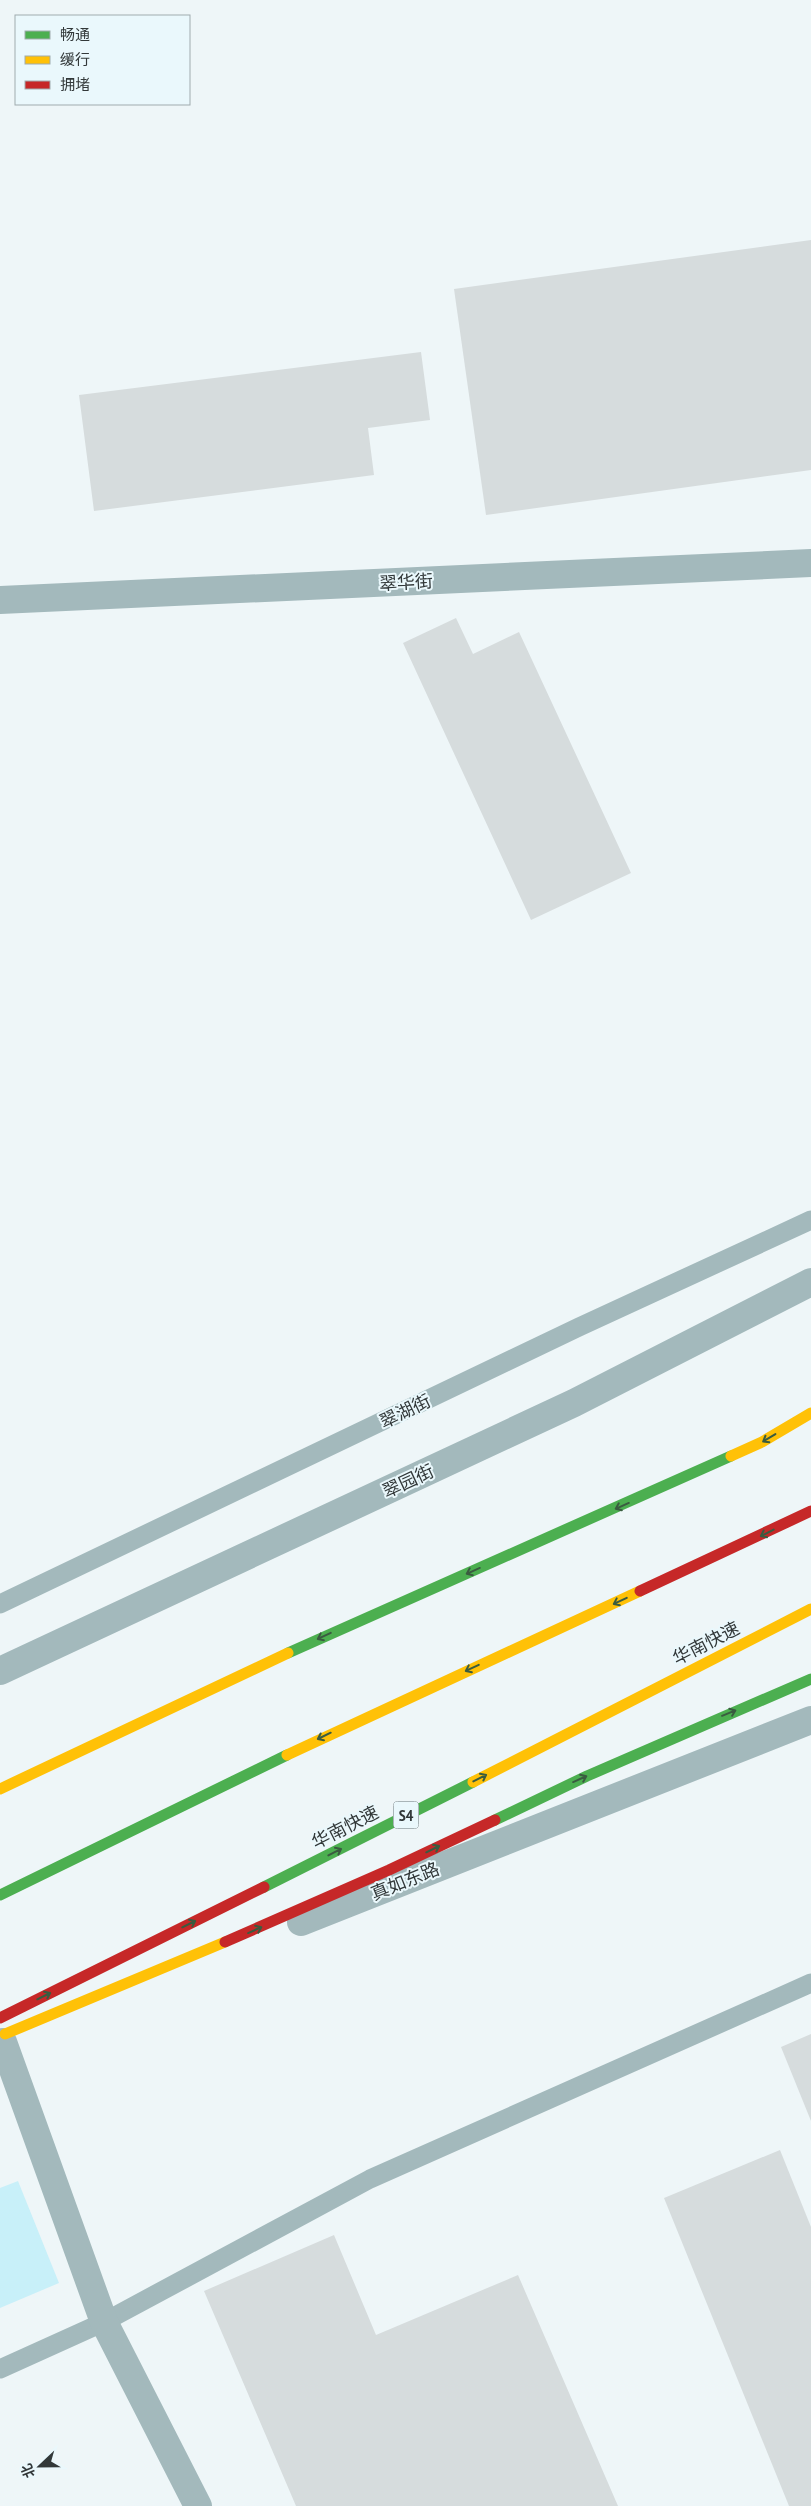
<svg xmlns="http://www.w3.org/2000/svg" width="811" height="2506" font-family="'PT Sans Narrow','Noto Sans SC',sans-serif">
<style>
.green{fill:#c8f0f9}
.building{fill:#d6dcdd}
.lines{fill:none;stroke-linecap:round;stroke-linejoin:round}
.lane{stroke:#a3b9bc;stroke-width:19}
.street{stroke:#a3b9bc;stroke-width:28}
.fast{stroke:#4caf50;stroke-width:11}
.slow{stroke:#ffc107;stroke-width:11}
.jam{stroke:#c62828;stroke-width:11}
.oneway{stroke:#3a5c40}
.labels{text-anchor:middle;dominant-baseline:central;stroke-width:4;stroke-linejoin:round;paint-order:stroke}
.shield{fill:#eaf8fc;stroke:#697274;stroke-width:1}
.shield-label{font-size:16px;font-weight:bold;fill:#323839}
.street-label{font-size:18px;fill:#323839;stroke:#eaf8fc}
</style>
<rect width="100%" height="100%" fill="#eef6f8"/>
<path class="green" d="M18,2181L59,2283L0,2308V2188Z"/>
<g class="building">
<path d="M811,240V470L486,515L454,289Z"/>
<path d="M421,352L430,420L368,428L374,475L94,511L79,395Z"/>
<path d="M456,618L473,654L519,632L631,873L531,920L403,643Z"/>
<path d="M811,2034V2121L781,2047Z"/>
<path d="M780,2150L811,2227V2506H789L664,2198Z"/>
<path d="M334,2235L376,2335L518,2275L618,2506H296L204,2291Z"/>
</g>
<g class="lines">
<g class="lane">
<path d="M0,1604L579,1327L811,1220"/>
<path d="M0,2369L104,2322L370,2179L811,1983"/>
</g>
<g class="street">
<path d="M0,600L811,563"/>
<path d="M0,1671L574,1403L811,1282"/>
<path d="M301,1922L811,1720"/>
<path d="M3,2042L104,2322L198,2506"/>
</g>
<g class="fast">
<path d="M288,1653L731,1456"/>
<path d="M495,1820L587,1776L811,1679"/>
<path d="M264,1887L473,1782"/>
<path d="M0,1895L287,1755"/>
</g>
<g class="slow">
<path d="M731,1456L762,1442L811,1413"/>
<path d="M287,1755L640,1591"/>
<path d="M473,1782L811,1609"/>
<path d="M0,1789L288,1653"/>
<path d="M5,2034L225,1942"/>
</g>
<g class="jam">
<path d="M640,1591L811,1511"/>
<path d="M225,1942L389,1870L495,1820"/>
<path d="M0,2018L264,1887"/>
</g>
</g>
<defs><path id="oneway-shaft" d="M-6 0H5M1.5-3L5.5 0L1.5 3" fill="none" stroke-width="1.6" stroke-linecap="round" stroke-linejoin="round" transform="scale(1.25)"/></defs>
<g class="oneway">
<use href="#oneway-shaft" transform="translate(769 1438) rotate(149)"/>
<use href="#oneway-shaft" transform="translate(622 1506) rotate(156)"/>
<use href="#oneway-shaft" transform="translate(767 1533) rotate(153)"/>
<use href="#oneway-shaft" transform="translate(473 1571) rotate(156)"/>
<use href="#oneway-shaft" transform="translate(620 1601) rotate(155)"/>
<use href="#oneway-shaft" transform="translate(324 1636) rotate(155)"/>
<use href="#oneway-shaft" transform="translate(472 1668) rotate(155)"/>
<use href="#oneway-shaft" transform="translate(729 1713) rotate(-22)"/>
<use href="#oneway-shaft" transform="translate(324 1736) rotate(154)"/>
<use href="#oneway-shaft" transform="translate(480 1778) rotate(-27)"/>
<use href="#oneway-shaft" transform="translate(580 1779) rotate(-24)"/>
<use href="#oneway-shaft" transform="translate(433 1849) rotate(-26)"/>
<use href="#oneway-shaft" transform="translate(335 1852) rotate(-27)"/>
<use href="#oneway-shaft" transform="translate(189 1924) rotate(-26)"/>
<use href="#oneway-shaft" transform="translate(255 1930) rotate(-24)"/>
<use href="#oneway-shaft" transform="translate(44 1996) rotate(-26)"/>
</g>
<g class="labels">
<rect class="shield" x="393.5" y="1801.5" width="25" height="27" rx="4"/>
<g class="shield-label">
<text x="406" y="1815">S4</text>
</g>
<g class="street-label">
<text transform="translate(406 582) rotate(-3)">翠华街</text>
<text transform="translate(405 1411) rotate(-26)">翠湖街</text>
<text transform="translate(408 1481) rotate(-25)">翠园街</text>
<text transform="translate(706 1643) rotate(-27)">华南快速</text>
<text transform="translate(345 1827) rotate(-27)">华南快速</text>
<text transform="translate(405 1881) rotate(-22)">真如东路</text>
</g>
</g>
<rect x="15" y="15" width="175" height="90" fill="#eaf8fc" stroke="#a0abae"/>
<rect x="25" y="31" width="25" height="8" fill="#4caf50" stroke="#a0abae"/>
<text x="60" y="40" font-size="15" fill="#323839">畅通</text>
<rect x="25" y="56" width="25" height="8" fill="#ffc107" stroke="#a0abae"/>
<text x="60" y="65" font-size="15" fill="#323839">缓行</text>
<rect x="25" y="81" width="25" height="8" fill="#c62828" stroke="#a0abae"/>
<text x="60" y="90" font-size="15" fill="#323839">拥堵</text>
<g transform="translate(40 2466) rotate(248)" stroke="#eaf8fc" stroke-width="4" paint-order="stroke">
<path d="M0-4L9 19L0 12L-9 19Z" fill="#323839"/>
<text y="-8" font-size="14" font-weight="bold" text-anchor="middle" fill="#323839">北</text>
</g>
</svg>
